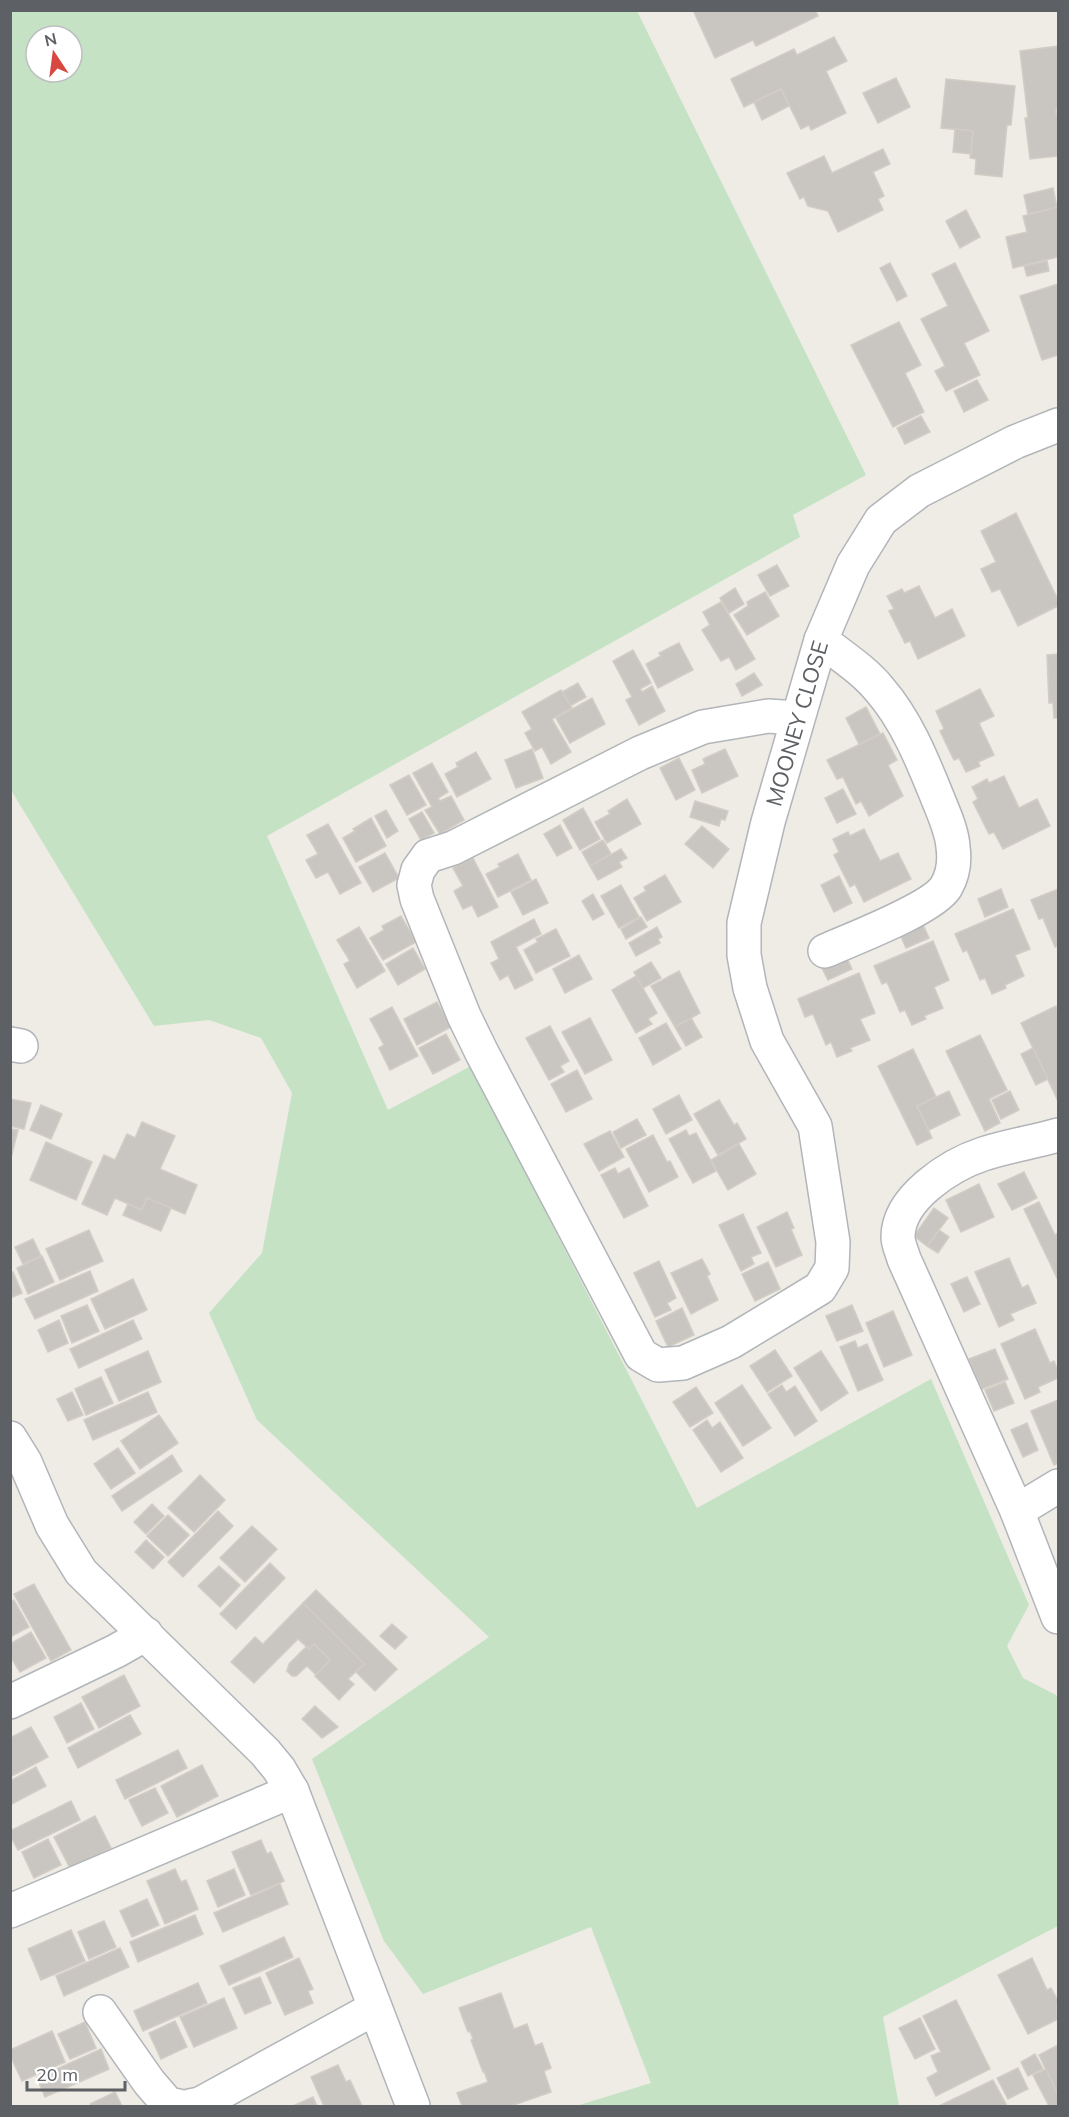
<svg xmlns="http://www.w3.org/2000/svg" width="1069" height="2117" font-family="Mulish,sans-serif">
<style>
.green{fill:#c5e3c4;fill-rule:evenodd}
.building{fill:#c9c6c2;stroke:#d2cdc4;stroke-width:1.5}
.lines{fill:none;stroke-linecap:round;stroke-linejoin:round}
.street-casing{stroke:#b2b5b9;stroke-width:36}
.street{stroke:#fff;stroke-width:33}
.labels{text-anchor:middle;dominant-baseline:central;stroke-width:6;stroke-linejoin:round;paint-order:stroke}
.street-label{font-size:22px;fill:#5d6064;stroke:#fff}
</style>
<rect width="100%" height="100%" fill="#eeece5"/>
<path class="green" d="M11,11H637L866,475L793,515L800,537L267,836L388,1110L471,1066L697,1508L931,1379L1029,1605L1007,1646L1023,1678L1056,1695L1058,1699V1926L883,2017L899,2106H576L651,2083L591,1927L423,1994L384,1941L312,1759L489,1637L257,1420L209,1313L262,1253L292,1093L261,1038L209,1020L154,1026L11,790ZM36,36H72V72H36Z"/>
<g class="building">
<path d="M693,10H815L818,16L756,46L753,40L715,58Z"/>
<path d="M834,37L847,61L826,71L846,113L811,130L809,125L801,129L781,89L744,107L731,79L794,49L797,55Z"/>
<path d="M1058,46V109H1056V114L1058,113V156L1030,159L1025,118H1028L1020,51Z"/>
<path d="M896,78L910,107L878,123L863,93Z"/>
<path d="M946,79L1015,86L1011,125H1007L1002,177L975,174L976,159L970,158L973,131L941,128Z"/>
<path d="M781,89L789,106L762,120L754,102Z"/>
<path d="M955,129L973,131L971,154L953,152Z"/>
<path d="M883,149L890,164L873,172L884,196L878,199L883,210L838,232L828,211L808,206L804,197L800,199L787,173L824,156L832,173Z"/>
<path d="M1053,188L1057,208L1028,214L1024,195Z"/>
<path d="M1058,207V257L1013,268L1006,237L1027,232L1023,216Z"/>
<path d="M966,210L980,237L960,248L946,221Z"/>
<path d="M1047,261L1049,271L1027,276L1024,266Z"/>
<path d="M890,263L907,296L897,301L880,268Z"/>
<path d="M955,263L989,331L964,343L980,375L946,391L935,371L945,366L921,319L948,306L932,274Z"/>
<path d="M1058,284V355L1042,360L1020,296Z"/>
<path d="M899,322L921,365L905,373L924,412L893,427L851,345Z"/>
<path d="M977,380L988,400L964,412L954,391Z"/>
<path d="M921,416L930,432L905,444L897,428Z"/>
<path d="M1016,513L1058,600V606L1018,626L1000,589L992,592L981,569L996,562L981,531Z"/>
<path d="M777,565L789,586L770,596L758,575Z"/>
<path d="M919,586L935,618L952,609L965,636L918,659L910,641L905,643L889,611L894,609L887,596L902,589L904,593Z"/>
<path d="M735,588L744,604L729,613L720,598Z"/>
<path d="M765,592L779,616L747,635L734,615L748,606L747,602Z"/>
<path d="M721,602L755,659L736,670L729,657L721,661L702,630L710,625L703,612Z"/>
<path d="M679,643L693,670L658,688L646,664L661,656L659,653Z"/>
<path d="M633,650L651,683L640,689L642,692L652,686L665,711L639,725L626,700L632,697L613,661Z"/>
<path d="M1058,654V718H1054L1053,703H1049L1047,655Z"/>
<path d="M754,673L762,685L742,696L736,684Z"/>
<path d="M578,683L586,697L570,706L562,692Z"/>
<path d="M980,689L994,716L979,723L994,755L978,762L980,766L966,772L959,758L954,760L940,731L944,729L936,711Z"/>
<path d="M561,690L572,708L552,719L571,752L551,764L542,747L535,751L525,733L532,729L522,712Z"/>
<path d="M592,698L605,724L570,743L556,718Z"/>
<path d="M866,707L880,734L859,744L846,718Z"/>
<path d="M883,733L897,760L888,765L903,796L869,816L861,801L856,804L843,777L837,779L827,760Z"/>
<path d="M532,749L543,778L516,788L505,760Z"/>
<path d="M725,749L738,776L702,793L692,770L705,764L703,759Z"/>
<path d="M476,752L491,779L457,797L445,774L458,767L456,763Z"/>
<path d="M679,758L695,790L676,800L660,768Z"/>
<path d="M432,763L448,792L438,798L440,801L451,796L464,820L440,834L425,810L432,807L413,773Z"/>
<path d="M409,775L426,805L407,815L390,785Z"/>
<path d="M1004,776L1019,808L1037,799L1050,826L1003,849L994,832L989,834L973,802L978,799L972,787L987,779L989,783Z"/>
<path d="M843,789L856,814L837,823L825,798Z"/>
<path d="M627,799L641,824L607,843L595,822L610,814L608,811Z"/>
<path d="M695,801L728,811L725,820L721,819L719,826L690,817Z"/>
<path d="M583,808L600,839L580,850L563,820Z"/>
<path d="M386,810L398,831L387,838L375,816Z"/>
<path d="M422,812L434,833L421,840L409,819Z"/>
<path d="M371,818L386,846L356,862L343,838L355,831L353,829Z"/>
<path d="M328,824L361,883L340,894L328,872L316,878L306,860L318,854L307,835Z"/>
<path d="M560,825L572,848L557,856L544,834Z"/>
<path d="M702,826L729,849L713,868L685,844Z"/>
<path d="M864,829L880,861L898,853L911,879L864,902L855,884L850,887L834,855L839,852L833,839L848,832L850,836Z"/>
<path d="M603,840L611,854L590,866L582,852Z"/>
<path d="M621,849L627,858L619,862L622,867L598,880L590,866Z"/>
<path d="M385,853L399,878L373,892L359,867Z"/>
<path d="M518,854L531,880L498,897L486,874L500,867L498,864Z"/>
<path d="M473,858L498,907L478,917L472,905L463,909L454,891L463,886L453,868Z"/>
<path d="M665,875L681,902L647,921L634,898L646,891L644,887Z"/>
<path d="M839,876L852,903L834,912L821,885Z"/>
<path d="M536,879L548,903L523,915L511,892Z"/>
<path d="M621,885L639,917L619,928L601,896Z"/>
<path d="M1001,889L1008,907L985,917L978,899Z"/>
<path d="M1058,889V946L1055,947L1043,918L1039,919L1031,900Z"/>
<path d="M593,894L604,914L593,920L582,901Z"/>
<path d="M1013,909L1030,949L1015,955L1024,976L1005,985L1006,988L992,994L985,978L980,980L967,950L963,952L955,934Z"/>
<path d="M401,916L416,942L383,960L370,938L384,930L382,926Z"/>
<path d="M641,917L647,927L626,939L621,929Z"/>
<path d="M534,919L541,934L516,947L533,980L515,989L508,975L500,980L491,963L499,959L491,942Z"/>
<path d="M922,922L929,938L906,948L899,932Z"/>
<path d="M359,927L385,971L357,988L344,964L350,961L337,940Z"/>
<path d="M657,927L662,937L658,939L660,943L636,956L629,943Z"/>
<path d="M556,929L570,956L536,973L524,950L538,942L536,939Z"/>
<path d="M933,941L949,980L934,987L943,1008L924,1016L926,1019L912,1025L905,1010L900,1012L887,982L882,984L874,966Z"/>
<path d="M413,948L425,969L398,985L386,964Z"/>
<path d="M842,948L852,969L828,980L818,960Z"/>
<path d="M579,955L592,979L565,993L553,969Z"/>
<path d="M651,962L661,978L643,988L634,972Z"/>
<path d="M679,971L700,1013L675,1027L651,986Z"/>
<path d="M859,973L875,1013L860,1019L870,1040L850,1048L852,1051L837,1057L831,1042L826,1045L813,1014L805,1017L798,999Z"/>
<path d="M636,976L657,1013L648,1019L652,1024L636,1033L612,990Z"/>
<path d="M437,1002L451,1027L417,1045L404,1019Z"/>
<path d="M1056,1006L1058,1012V1101L1021,1023Z"/>
<path d="M392,1007L418,1056L390,1070L379,1048L384,1045L370,1019Z"/>
<path d="M590,1018L612,1060L585,1074L562,1032Z"/>
<path d="M691,1018L702,1037L686,1046L675,1027Z"/>
<path d="M666,1023L681,1049L653,1065L639,1038Z"/>
<path d="M550,1026L569,1061L560,1066L564,1072L549,1080L526,1038Z"/>
<path d="M446,1034L460,1060L433,1074L419,1048Z"/>
<path d="M980,1035L1007,1090L989,1099L1000,1123L985,1131L946,1051Z"/>
<path d="M1033,1048L1048,1079L1036,1085L1021,1054Z"/>
<path d="M913,1049L936,1097L917,1106L932,1138L917,1145L878,1066Z"/>
<path d="M577,1070L592,1099L566,1112L551,1084Z"/>
<path d="M949,1091L960,1115L929,1130L917,1106Z"/>
<path d="M1010,1091L1019,1110L1001,1119L992,1100Z"/>
<path d="M679,1095L692,1120L666,1134L653,1109Z"/>
<path d="M10,1099L31,1103L24,1129L10,1126Z"/>
<path d="M719,1100L734,1125L737,1123L746,1139L718,1155L694,1114Z"/>
<path d="M41,1105L62,1114L51,1139L30,1130Z"/>
<path d="M637,1119L646,1135L621,1148L613,1132Z"/>
<path d="M142,1122L175,1136L160,1169L197,1185L185,1214L147,1198L142,1210L115,1198L107,1215L82,1204L104,1155L115,1160L127,1134L135,1138Z"/>
<path d="M10,1129L18,1130L10,1162Z"/>
<path d="M686,1130L689,1136L696,1133L716,1171L693,1183L669,1139Z"/>
<path d="M610,1131L624,1157L599,1171L584,1144Z"/>
<path d="M653,1135L667,1162L670,1161L678,1177L649,1192L626,1149Z"/>
<path d="M46,1142L92,1162L76,1200L30,1180Z"/>
<path d="M739,1144L756,1174L728,1190L711,1160Z"/>
<path d="M615,1168L618,1174L629,1168L648,1206L624,1218L601,1175Z"/>
<path d="M1024,1172L1037,1198L1012,1210L998,1184Z"/>
<path d="M979,1184L994,1217L961,1232L946,1200Z"/>
<path d="M147,1198L171,1208L161,1231L123,1215L128,1204L142,1210Z"/>
<path d="M1039,1202L1055,1235L1058,1233V1280L1024,1209Z"/>
<path d="M934,1208L948,1218L927,1246L914,1236Z"/>
<path d="M787,1212L794,1228L791,1229L802,1255L776,1267L757,1227Z"/>
<path d="M743,1214L761,1253L751,1257L754,1264L741,1271L719,1225Z"/>
<path d="M89,1230L103,1261L60,1280L46,1249Z"/>
<path d="M939,1230L949,1237L938,1253L927,1246Z"/>
<path d="M33,1239L41,1256L23,1264L15,1247Z"/>
<path d="M42,1256L54,1282L28,1294L17,1268Z"/>
<path d="M1009,1258L1022,1288L1028,1285L1036,1303L1010,1314L1014,1320L999,1327L975,1272Z"/>
<path d="M702,1259L710,1274L707,1276L718,1300L691,1314L671,1273Z"/>
<path d="M659,1261L676,1298L667,1303L671,1310L655,1317L634,1273Z"/>
<path d="M768,1262L780,1289L755,1301L742,1274Z"/>
<path d="M90,1271L98,1291L35,1319L25,1299Z"/>
<path d="M13,1272L22,1293L10,1298V1273Z"/>
<path d="M967,1277L980,1304L964,1312L951,1284Z"/>
<path d="M133,1279L147,1310L105,1329L91,1299Z"/>
<path d="M87,1305L99,1331L72,1343L61,1316Z"/>
<path d="M852,1305L863,1331L837,1341L826,1316Z"/>
<path d="M682,1308L694,1335L668,1347L656,1321Z"/>
<path d="M893,1311L912,1355L884,1367L866,1323Z"/>
<path d="M59,1320L68,1343L48,1352L38,1330Z"/>
<path d="M133,1320L142,1339L79,1368L70,1349Z"/>
<path d="M1035,1329L1050,1363L1054,1361L1058,1371V1378L1038,1387L1040,1392L1025,1399L1001,1344Z"/>
<path d="M855,1341L858,1348L867,1344L883,1380L858,1391L840,1347Z"/>
<path d="M995,1349L1008,1379L982,1389L969,1359Z"/>
<path d="M775,1350L792,1376L767,1392L750,1366Z"/>
<path d="M148,1351L161,1382L119,1401L105,1370Z"/>
<path d="M821,1351L848,1393L821,1411L794,1368Z"/>
<path d="M101,1377L113,1403L86,1415L75,1389Z"/>
<path d="M1005,1382L1014,1403L994,1411L985,1390Z"/>
<path d="M742,1385L771,1428L743,1446L715,1403Z"/>
<path d="M782,1385L786,1392L795,1386L817,1421L795,1436L768,1394Z"/>
<path d="M696,1387L713,1413L690,1427L673,1402Z"/>
<path d="M72,1392L83,1415L68,1421L57,1399Z"/>
<path d="M148,1392L157,1412L93,1440L84,1420Z"/>
<path d="M1058,1400V1463L1054,1465L1031,1411Z"/>
<path d="M159,1415L178,1443L140,1469L121,1441Z"/>
<path d="M707,1420L712,1428L720,1422L743,1458L721,1472L693,1430Z"/>
<path d="M1027,1423L1038,1450L1023,1457L1011,1430Z"/>
<path d="M118,1448L135,1473L111,1489L94,1464Z"/>
<path d="M172,1455L182,1471L122,1511L112,1496Z"/>
<path d="M200,1475L225,1500L194,1532L168,1508Z"/>
<path d="M152,1504L164,1516L146,1534L134,1522Z"/>
<path d="M218,1511L233,1526L183,1577L168,1562Z"/>
<path d="M168,1515L189,1535L168,1556L147,1536Z"/>
<path d="M252,1526L277,1549L245,1582L220,1558Z"/>
<path d="M146,1540L164,1557L153,1569L135,1552Z"/>
<path d="M270,1563L285,1578L236,1629L220,1614Z"/>
<path d="M219,1566L240,1585L220,1607L198,1586Z"/>
<path d="M34,1584L71,1650L51,1661L14,1594Z"/>
<path d="M316,1590L397,1669L375,1691L356,1672L364,1664L303,1603Z"/>
<path d="M14,1600L29,1627L10,1637V1602Z"/>
<path d="M303,1603L364,1664L348,1679L354,1684L339,1700L315,1676L330,1660L314,1644L309,1649L298,1639L254,1683L231,1662L255,1637L263,1644Z"/>
<path d="M392,1624L407,1637L395,1649L380,1636Z"/>
<path d="M31,1632L46,1658L20,1672L10,1656V1644Z"/>
<path d="M314,1644L330,1660L316,1675L307,1666L296,1676H292L287,1671L289,1664L306,1647L309,1649Z"/>
<path d="M124,1675L140,1706L99,1728L82,1697Z"/>
<path d="M81,1703L94,1729L67,1743L54,1717Z"/>
<path d="M315,1706L338,1727L322,1738L302,1719Z"/>
<path d="M130,1715L141,1734L78,1768L68,1748Z"/>
<path d="M31,1727L48,1757L10,1777V1738Z"/>
<path d="M178,1750L187,1768L125,1799L116,1780Z"/>
<path d="M202,1765L218,1796L177,1817L161,1786Z"/>
<path d="M36,1767L46,1786L10,1805V1781Z"/>
<path d="M155,1788L168,1813L142,1826L129,1800Z"/>
<path d="M71,1801L80,1820L18,1850L10,1835V1831Z"/>
<path d="M95,1816L111,1848L70,1868L54,1837Z"/>
<path d="M48,1839L61,1865L34,1878L22,1852Z"/>
<path d="M261,1840L267,1854L271,1852L284,1881L251,1895L232,1852Z"/>
<path d="M175,1869L181,1882L186,1880L198,1909L165,1924L147,1881Z"/>
<path d="M234,1869L245,1895L218,1907L207,1881Z"/>
<path d="M280,1884L288,1904L223,1932L214,1913Z"/>
<path d="M147,1899L159,1925L132,1937L120,1911Z"/>
<path d="M195,1915L203,1934L138,1962L130,1942Z"/>
<path d="M104,1921L116,1947L89,1959L78,1932Z"/>
<path d="M71,1930L85,1961L41,1980L28,1949Z"/>
<path d="M284,1937L293,1957L229,1985L220,1966Z"/>
<path d="M120,1948L129,1967L64,1996L56,1976Z"/>
<path d="M299,1958L313,1989L308,1991L313,2003L285,2015L266,1973Z"/>
<path d="M1032,1958L1047,1990L1051,1988L1058,2001V2006L1056,2007L1058,2019L1028,2034L998,1975Z"/>
<path d="M260,1977L271,2003L245,2014L233,1988Z"/>
<path d="M198,1983L207,2003L143,2031L134,2011Z"/>
<path d="M501,1993L514,2029L527,2024L535,2046L542,2043L551,2068L544,2071L551,2092L511,2106H462L457,2093L488,2082L484,2071L483,2072L471,2040L473,2039L470,2031L468,2032L459,2008Z"/>
<path d="M224,1998L237,2028L194,2047L180,2017Z"/>
<path d="M956,2000L990,2069L936,2096L927,2078L938,2072L931,2056L941,2052L923,2016Z"/>
<path d="M920,2018L935,2049L915,2059L899,2028Z"/>
<path d="M175,2021L187,2047L161,2059L149,2033Z"/>
<path d="M85,2022L96,2048L70,2059L58,2034Z"/>
<path d="M52,2031L65,2062L22,2081L10,2055V2050Z"/>
<path d="M1058,2045V2095L1039,2055Z"/>
<path d="M101,2049L109,2069L45,2097L37,2078Z"/>
<path d="M1035,2054L1043,2069L1028,2076L1021,2062Z"/>
<path d="M338,2065L346,2082L350,2080L362,2106H324L311,2077Z"/>
<path d="M1018,2068L1028,2089L1008,2099L997,2078Z"/>
<path d="M1046,2069L1058,2095V2106H1049L1033,2075Z"/>
<path d="M993,2080L1007,2106H939Z"/>
<path d="M115,2092L122,2106H91L90,2104Z"/>
<path d="M313,2097L317,2106H293Z"/>
</g>
<g class="lines">
<defs>
<g id="street">
<path d="M821,640C841,656 864,670 880,690C907,721 923,762 938,799C944,814 952,831 953,847C955,861 953,875 946,887C932,909 852,939 825,951"/>
<path id="s1" d="M797,718L768,716L703,727L640,753L453,848L428,856L418,870L414,885L417,899L464,1016L482,1053L641,1355L658,1365L683,1363L731,1342L820,1288L832,1268L833,1242L815,1126L767,1041L750,988L744,955V923L768,822L821,640L853,565L881,520L919,491L1015,442L1058,425"/>
<path d="M10,1044L21,1046"/>
<path d="M1058,1135C1034,1142 1007,1146 983,1154C950,1165 898,1198 898,1237C898,1244 902,1252 904,1259L1017,1511L1058,1617"/>
<path d="M10,1438L25,1462L52,1525L81,1572L265,1752L279,1769L292,1791L413,2106"/>
<path d="M1017,1511L1058,1486"/>
<path d="M10,1702L116,1651L146,1634"/>
<path d="M10,1911L292,1791"/>
<path d="M100,2012L149,2082L168,2104L178,2106"/>
<path d="M190,2106L200,2104L375,2008"/>
</g>
</defs>
<use href="#street" class="street-casing"/>
<use href="#street" class="street"/>
</g>
<g class="labels">
<g class="street-label">
<text stroke="none"><textPath href="#s1" startOffset="1748">MOONEY CLOSE</textPath></text>
</g>
</g>
<rect width="1069" height="2117" fill="none" stroke="#5d6064" stroke-width="24"/>
<g transform="translate(54 54) rotate(347)"><circle r="28" fill="#ffffff" stroke="#bebfc1" stroke-width="1.5"/>
<path d="M0-4.5L10 22L0 15L-10 22Z" fill="#d94840"/>
<text y="-9" font-size="16" font-weight="bold" text-anchor="middle" fill="#5d6064">N</text>
</g>
<path d="M27 2081v9h98v-9" fill="none" stroke="#5d6064" stroke-width="3"/>
<text x="36" y="2081" font-size="18" fill="#5d6064" stroke="#ffffff" stroke-width="4.5" paint-order="stroke">20 m</text>
</svg>
